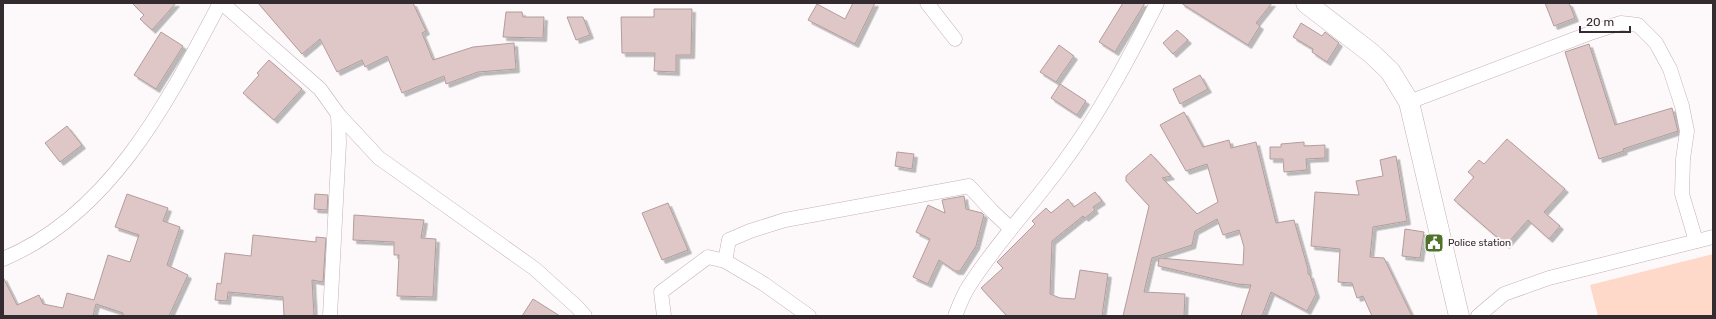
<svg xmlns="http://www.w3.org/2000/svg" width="1716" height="319" font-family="Rubik,sans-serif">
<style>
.pitch{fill:#fed8c8}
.building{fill:#dfc7c8;stroke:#b29c9c;filter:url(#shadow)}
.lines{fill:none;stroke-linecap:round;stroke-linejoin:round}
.street-casing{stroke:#c4b0ba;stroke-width:15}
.secondary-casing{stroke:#c4b0ba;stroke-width:21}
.street{stroke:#fff;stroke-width:14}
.secondary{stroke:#fff;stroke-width:20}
.labels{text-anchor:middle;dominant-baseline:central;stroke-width:4;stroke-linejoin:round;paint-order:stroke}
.poi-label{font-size:10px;fill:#332b2f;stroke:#fdf9fb;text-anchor:start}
</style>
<defs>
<filter id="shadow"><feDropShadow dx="3.5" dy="3.5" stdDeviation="0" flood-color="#0004"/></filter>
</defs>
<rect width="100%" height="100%" fill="#fdf9fb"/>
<path class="pitch" d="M1713,254V316H1598L1590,285Z"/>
<g class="building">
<path d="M132,3H176L152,30L140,19L144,15Z"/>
<path d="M258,3H413L426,31L422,33L433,60L473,47L514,43L516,69L478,72L446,84L444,76L402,93L387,56L365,67L362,60L337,72L320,39L302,54Z"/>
<path d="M853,3H875L855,44L808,20L817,4L845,19Z"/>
<path d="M1123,3H1145L1115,52L1099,42Z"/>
<path d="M1181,3H1272L1256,23L1260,26L1248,45Z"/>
<path d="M1545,3H1569L1575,18L1554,26Z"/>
<path d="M654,9H692L691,55H676V72L654,71L655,53H622L621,17H654Z"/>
<path d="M506,12H522L523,17H544L543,38L503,37Z"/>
<path d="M567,17H583L590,35L576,40Z"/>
<path d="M1301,23L1322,36L1325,32L1339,43L1327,62L1312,52L1313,49L1293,37Z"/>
<path d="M1177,30L1188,40L1173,54L1163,43Z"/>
<path d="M161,32L183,46L156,89L134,75Z"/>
<path d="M1589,44L1615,125L1672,108L1678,131L1623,149L1624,151L1599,159L1565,52Z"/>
<path d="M1059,45L1074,56L1056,82L1040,72Z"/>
<path d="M269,60L302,89L274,120L243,93L259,75L257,73Z"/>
<path d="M1200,75L1208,89L1180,104L1173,89Z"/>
<path d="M1060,84L1086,101L1077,115L1051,98Z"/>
<path d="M1184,112L1203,147L1229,140L1231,148L1256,142L1276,223L1294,220L1308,269V274L1310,275L1316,294L1307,311L1271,292L1262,316H1241L1251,285L1237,284L1158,266L1159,258L1243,265L1244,247L1239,230L1223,235L1217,219L1195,231L1192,245L1152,258L1144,292L1185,294L1184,316H1123L1149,206L1126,181V176L1151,154L1171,176L1162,178L1197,214L1218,202L1207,164L1186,171L1160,125Z"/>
<path d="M67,126L82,145L60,162L45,143Z"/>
<path d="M1507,139L1565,189L1544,212L1560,226L1549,239L1528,220L1506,245L1454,200L1474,177L1468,172L1479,160L1484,164Z"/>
<path d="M1304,142V146L1325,145V158L1306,159L1307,170L1284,172L1283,159H1270V147H1281V144Z"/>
<path d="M897,152L914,154L912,169L895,166Z"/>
<path d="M1396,156L1407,221L1373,227L1370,257L1384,258L1412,316H1372L1363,296L1357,298L1352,283L1338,282L1340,249L1311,246L1315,192L1359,195L1356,181L1383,176L1380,160Z"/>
<path d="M1095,192L1102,201L1093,207L1095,210L1085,218L1083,216L1052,241L1050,294L1060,298L1075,299L1080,270L1108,274L1102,316H1007L981,288L1003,268L997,262L1035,224L1032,221L1046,208L1051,213L1068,199L1074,207Z"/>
<path d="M127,194L168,208L163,221L180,227L167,265L188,275L169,316H123V313L96,304L93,316H3V277L17,305L39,295L43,304L63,308L67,293L94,300L108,255L130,262L139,235L115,227Z"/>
<path d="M315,194L328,195L327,210L314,209Z"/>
<path d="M964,196L966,209L982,213L984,215L976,246L960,271H955L939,260L928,284L913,277L930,239L916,232L928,205L945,213L942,200Z"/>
<path d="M668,203L688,250L662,260L642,213Z"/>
<path d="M354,215L424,220L421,238L436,239L433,297L397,296L399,255H394V242L353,240Z"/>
<path d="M1405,229L1424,232L1420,258L1402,256Z"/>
<path d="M253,235L316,242V237L326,238L323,282L312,280L314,316H284L283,297L228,292L227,301L215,300L217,283L221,284L225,253L251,256Z"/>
<path d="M533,299L560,316H522Z"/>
</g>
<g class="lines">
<defs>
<g id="street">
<path d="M222,3L320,89L338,114L339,143L330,316"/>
<path d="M927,3L955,39"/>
<path d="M1409,102L1593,32L1621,23L1638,25L1656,43L1670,69L1682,106L1687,131L1683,159L1682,194L1696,241"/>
<path d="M338,114L379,158L535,269L577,307L585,316"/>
<path d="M3,259C111,214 168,101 220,3"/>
<path d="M664,316L661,292L708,257L725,261"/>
<path d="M809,316L764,284L725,261L729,240L750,231L785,220L969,186L992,211L1010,228"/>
<path d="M955,316C959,306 963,295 969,286C997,242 1033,205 1063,163C1100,113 1129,58 1157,3"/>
<path d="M1478,316L1504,294L1549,278L1713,237"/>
</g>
<path id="secondary" d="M1306,3L1371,53L1390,71L1409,102L1459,316"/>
</defs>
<use href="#street" class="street-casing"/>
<use href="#secondary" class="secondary-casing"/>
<use href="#street" class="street"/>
<use href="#secondary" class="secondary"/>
</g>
<defs>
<symbol id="civic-square" viewBox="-11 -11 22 22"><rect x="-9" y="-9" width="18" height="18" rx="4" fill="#50732b" stroke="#fdf9fb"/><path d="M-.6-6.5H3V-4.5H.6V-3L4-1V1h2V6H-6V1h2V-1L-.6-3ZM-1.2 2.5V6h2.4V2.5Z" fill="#fff"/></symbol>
</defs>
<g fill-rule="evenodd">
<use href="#civic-square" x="1423" y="232" width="22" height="22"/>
</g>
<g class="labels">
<g class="poi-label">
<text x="1448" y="243">Police station</text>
</g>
</g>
<rect width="1716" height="319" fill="none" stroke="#332b2f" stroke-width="8"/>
<path d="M1580 26v6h50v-6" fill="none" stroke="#332b2f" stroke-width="2"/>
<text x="1586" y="26" font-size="12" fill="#332b2f" stroke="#fdf9fb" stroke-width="3" paint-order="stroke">20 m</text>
</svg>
